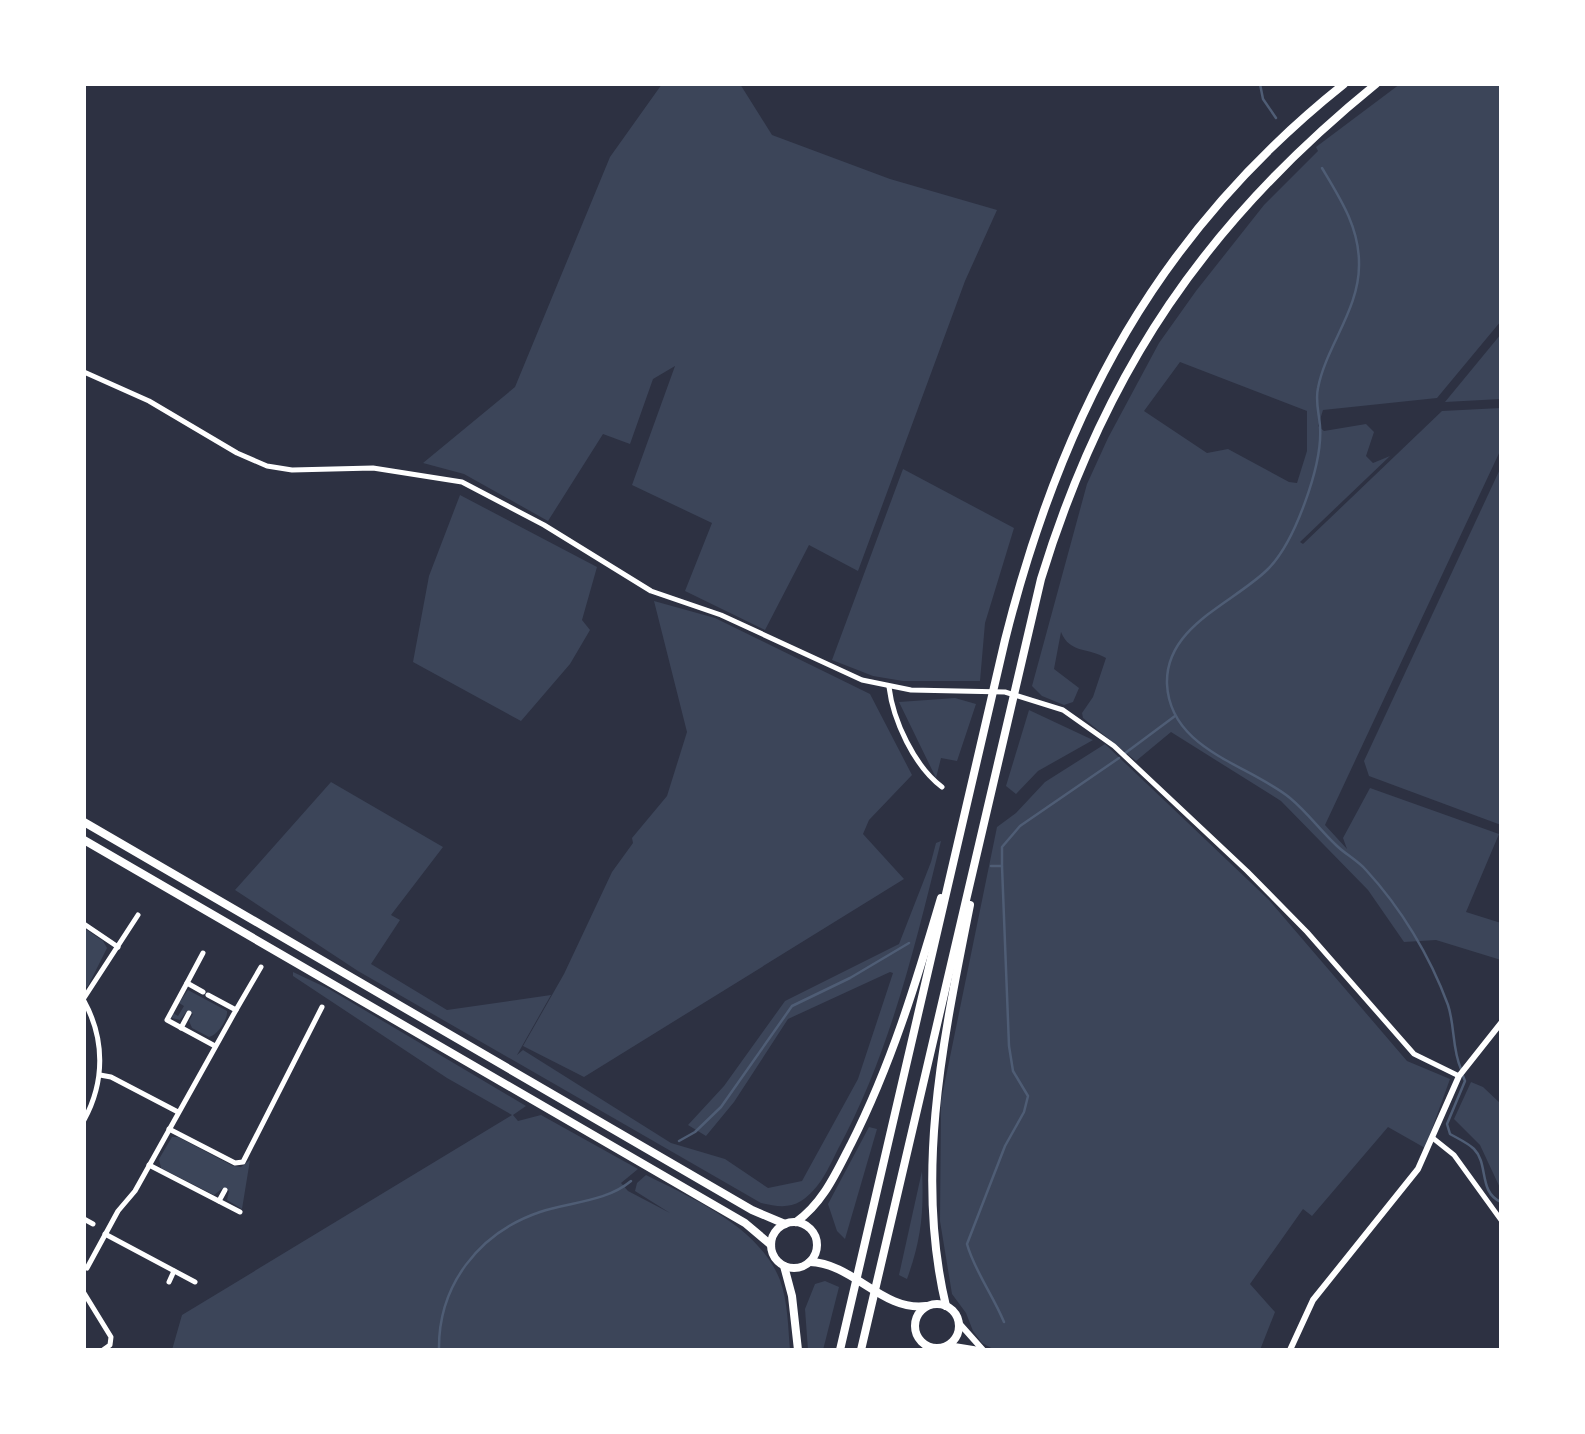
<svg xmlns="http://www.w3.org/2000/svg" width="1585" height="1434" font-family="Roboto,sans-serif">
<style>
.green{fill:#3c4559;fill-rule:evenodd}
.lines{fill:none;stroke-linecap:round;stroke-linejoin:round}
.stream{stroke:#4f5d75;stroke-width:2.5}
.minor{stroke:#fff;stroke-width:5}
.tertiary{stroke:#fff;stroke-width:6}
.trunk{stroke:#fff;stroke-width:8}
</style>
<rect width="100%" height="100%" fill="#2d3142"/>
<g class="green">
<path d="M662,84H740L772,135L890,179L997,210L965,281L858,571L809,545L765,630L685,591L712,523L632,485L675,366L653,379L630,444L603,434L548,521L464,474L423,463L515,387L610,157Z"/>
<path d="M1400,84H1501V321L1437,398L1323,410L1318,426L1324,431L1366,424L1374,432L1366,456L1373,463L1390,456L1300,542L1303,544L1442,411L1501,408V449L1325,825L1347,849L1343,838L1370,788L1499,834L1466,912L1501,923V960L1436,940L1404,942L1368,890L1281,801L1171,732L1136,761L1083,718L1082,713L1093,697L1106,658C1088,647 1070,654 1061,632L1054,669L1079,688L1073,702L1064,705L1042,696L1032,686L1087,484L1108,438L1159,343L1196,291L1264,205L1318,151L1316,147ZM1180,362L1307,411V451L1297,483L1289,482L1228,449L1207,453L1144,411Z"/>
<path d="M1501,334V399L1445,402Z"/>
<path d="M1501,467V825L1369,776L1364,761Z"/>
<path d="M903,469L1014,528L985,623L980,681H903L873,676L832,660Z"/>
<path d="M460,495L597,567L582,620L590,630L570,664L521,721L413,662L429,576Z"/>
<path d="M654,601L715,618L870,694L912,775L869,820L863,834L904,879L584,1077L523,1046L564,974L612,872L633,843L632,838L667,796L687,732Z"/>
<path d="M955,698L976,704L957,761L941,758L936,778L899,702Z"/>
<path d="M1029,710L1093,740L1038,771L1016,794L1006,786Z"/>
<path d="M1105,744L1269,900L1407,1061L1450,1079L1425,1148L1388,1127L1312,1216L1303,1209L1250,1284L1275,1312L1260,1350H995L982,1343L973,1331L966,1313L952,1294L940,1221L941,1101L997,827L1016,813L1045,782Z"/>
<path d="M331,782L443,847L391,915L400,920L371,964L447,1010L551,995L517,1055L523,1050L671,1143L725,1159L768,1188L802,1181L858,1079L893,973L890,972L788,1019L734,1102L706,1136L688,1125L724,1086L785,1001L899,944L931,862L936,843L941,841C915,946 890,1053 838,1149C829,1167 820,1189 801,1201C788,1209 775,1206 761,1203L358,971L235,890Z"/>
<path d="M84,928L103,941L107,948L88,986L84,988Z"/>
<path d="M293,972L329,989L526,1106L513,1115L518,1121L541,1115L638,1169L621,1183L628,1191L670,1213L635,1191L637,1183L646,1175C694,1199 759,1227 780,1280C788,1302 788,1327 790,1350H172L182,1315L512,1115L447,1078L293,976Z"/>
<path d="M188,990L227,1011C228,1019 218,1035 209,1037L192,1028L189,1021L193,1014L187,1011L180,1020L172,1018L173,1013L178,1016L184,1006L179,1003Z"/>
<path d="M1471,1082L1483,1087L1501,1104V1190L1480,1145L1454,1119Z"/>
<path d="M869,1127L877,1129L845,1239L837,1231L828,1204Z"/>
<path d="M172,1137H178L233,1166L241,1167L250,1160L242,1209L227,1200L229,1191L223,1188L214,1195L161,1168L159,1159Z"/>
<path d="M922,1171C924,1213 921,1240 907,1279L899,1275Z"/>
<path d="M825,1281L839,1287L823,1350H808L805,1309L815,1284Z"/>
</g>
<g class="lines">
<g class="stream">
<path d="M1260,84L1263,99L1276,118"/>
<path d="M1322,168C1340,198 1359,227 1359,263C1360,309 1326,346 1318,388C1315,401 1319,413 1320,426C1323,464 1295,542 1268,569C1234,603 1165,626 1167,684C1170,750 1248,764 1290,798C1307,812 1320,830 1336,845C1345,854 1357,860 1366,870C1401,908 1430,956 1448,1005C1455,1026 1452,1049 1461,1069"/>
<path d="M1124,754L1175,716"/>
<path d="M991,866H1002V847L1020,826L1119,758"/>
<path d="M1002,866L1009,1046L1013,1071L1028,1096L1024,1112L1005,1146L967,1244C974,1270 993,1295 1004,1322"/>
<path d="M1463,1076L1465,1081L1447,1124L1450,1134C1457,1138 1468,1143 1474,1149C1489,1164 1478,1192 1501,1202"/>
<path d="M679,1141L695,1132L721,1107L792,1006L850,978L909,943"/>
<path d="M439,1350C438,1286 478,1233 540,1212C569,1202 606,1202 631,1181"/>
</g>
<g class="minor">
<path d="M84,372L149,401L237,453L267,466L292,470L373,468L462,482L544,525L651,591L721,615L862,680L911,690L1005,692L1063,710L1114,746L1247,871L1307,932L1414,1054L1459,1076"/>
<path d="M889,687C893,720 914,766 942,787"/>
<path d="M84,924L118,947"/>
<path d="M187,983L203,953"/>
<path d="M203,992L187,983L167,1020L215,1046"/>
<path d="M84,998L138,915"/>
<path d="M84,1001C105,1039 105,1082 84,1120"/>
<path d="M236,1010L261,967"/>
<path d="M181,1028L189,1013"/>
<path d="M100,1075L111,1077L178,1112"/>
<path d="M169,1129L235,1163L243,1162L322,1007"/>
<path d="M1434,1139L1454,1155L1501,1220"/>
<path d="M149,1165L240,1212"/>
<path d="M219,1201L225,1190"/>
<path d="M84,1219L93,1224"/>
<path d="M105,1234L195,1282"/>
<path d="M84,1266L87,1268L118,1211L135,1191L236,1010L208,995"/>
<path d="M169,1282L174,1271"/>
<path d="M84,1293L111,1337L110,1345L103,1350"/>
</g>
<g class="tertiary">
<path d="M959,1323L983,1350"/>
<path d="M948,1345L979,1350"/>
<path d="M1290,1350L1313,1300L1418,1169L1459,1076L1501,1023"/>
</g>
<g class="trunk">
<path d="M84,822L752,1210L785,1224"/>
<path d="M84,840L745,1223L771,1245"/>
<circle cx="794" cy="1245" r="23"/>
<path d="M796,1222C823,1203 836,1173 851,1144C891,1065 916,983 941,898"/>
<path d="M810,1262C853,1263 883,1312 926,1306"/>
<path d="M784,1266L792,1296L798,1350"/>
<circle cx="937" cy="1326" r="22"/>
<path d="M946,1306C914,1173 944,1036 970,905"/>
<path d="M840,1350L1005,640C1062,413 1158,232 1344,84"/>
<path d="M861,1350L1041,579C1105,370 1207,221 1376,84"/>
</g>
</g>
<rect width="1585" height="1434" fill="none" stroke="#ffffff" stroke-width="172"/>
</svg>
